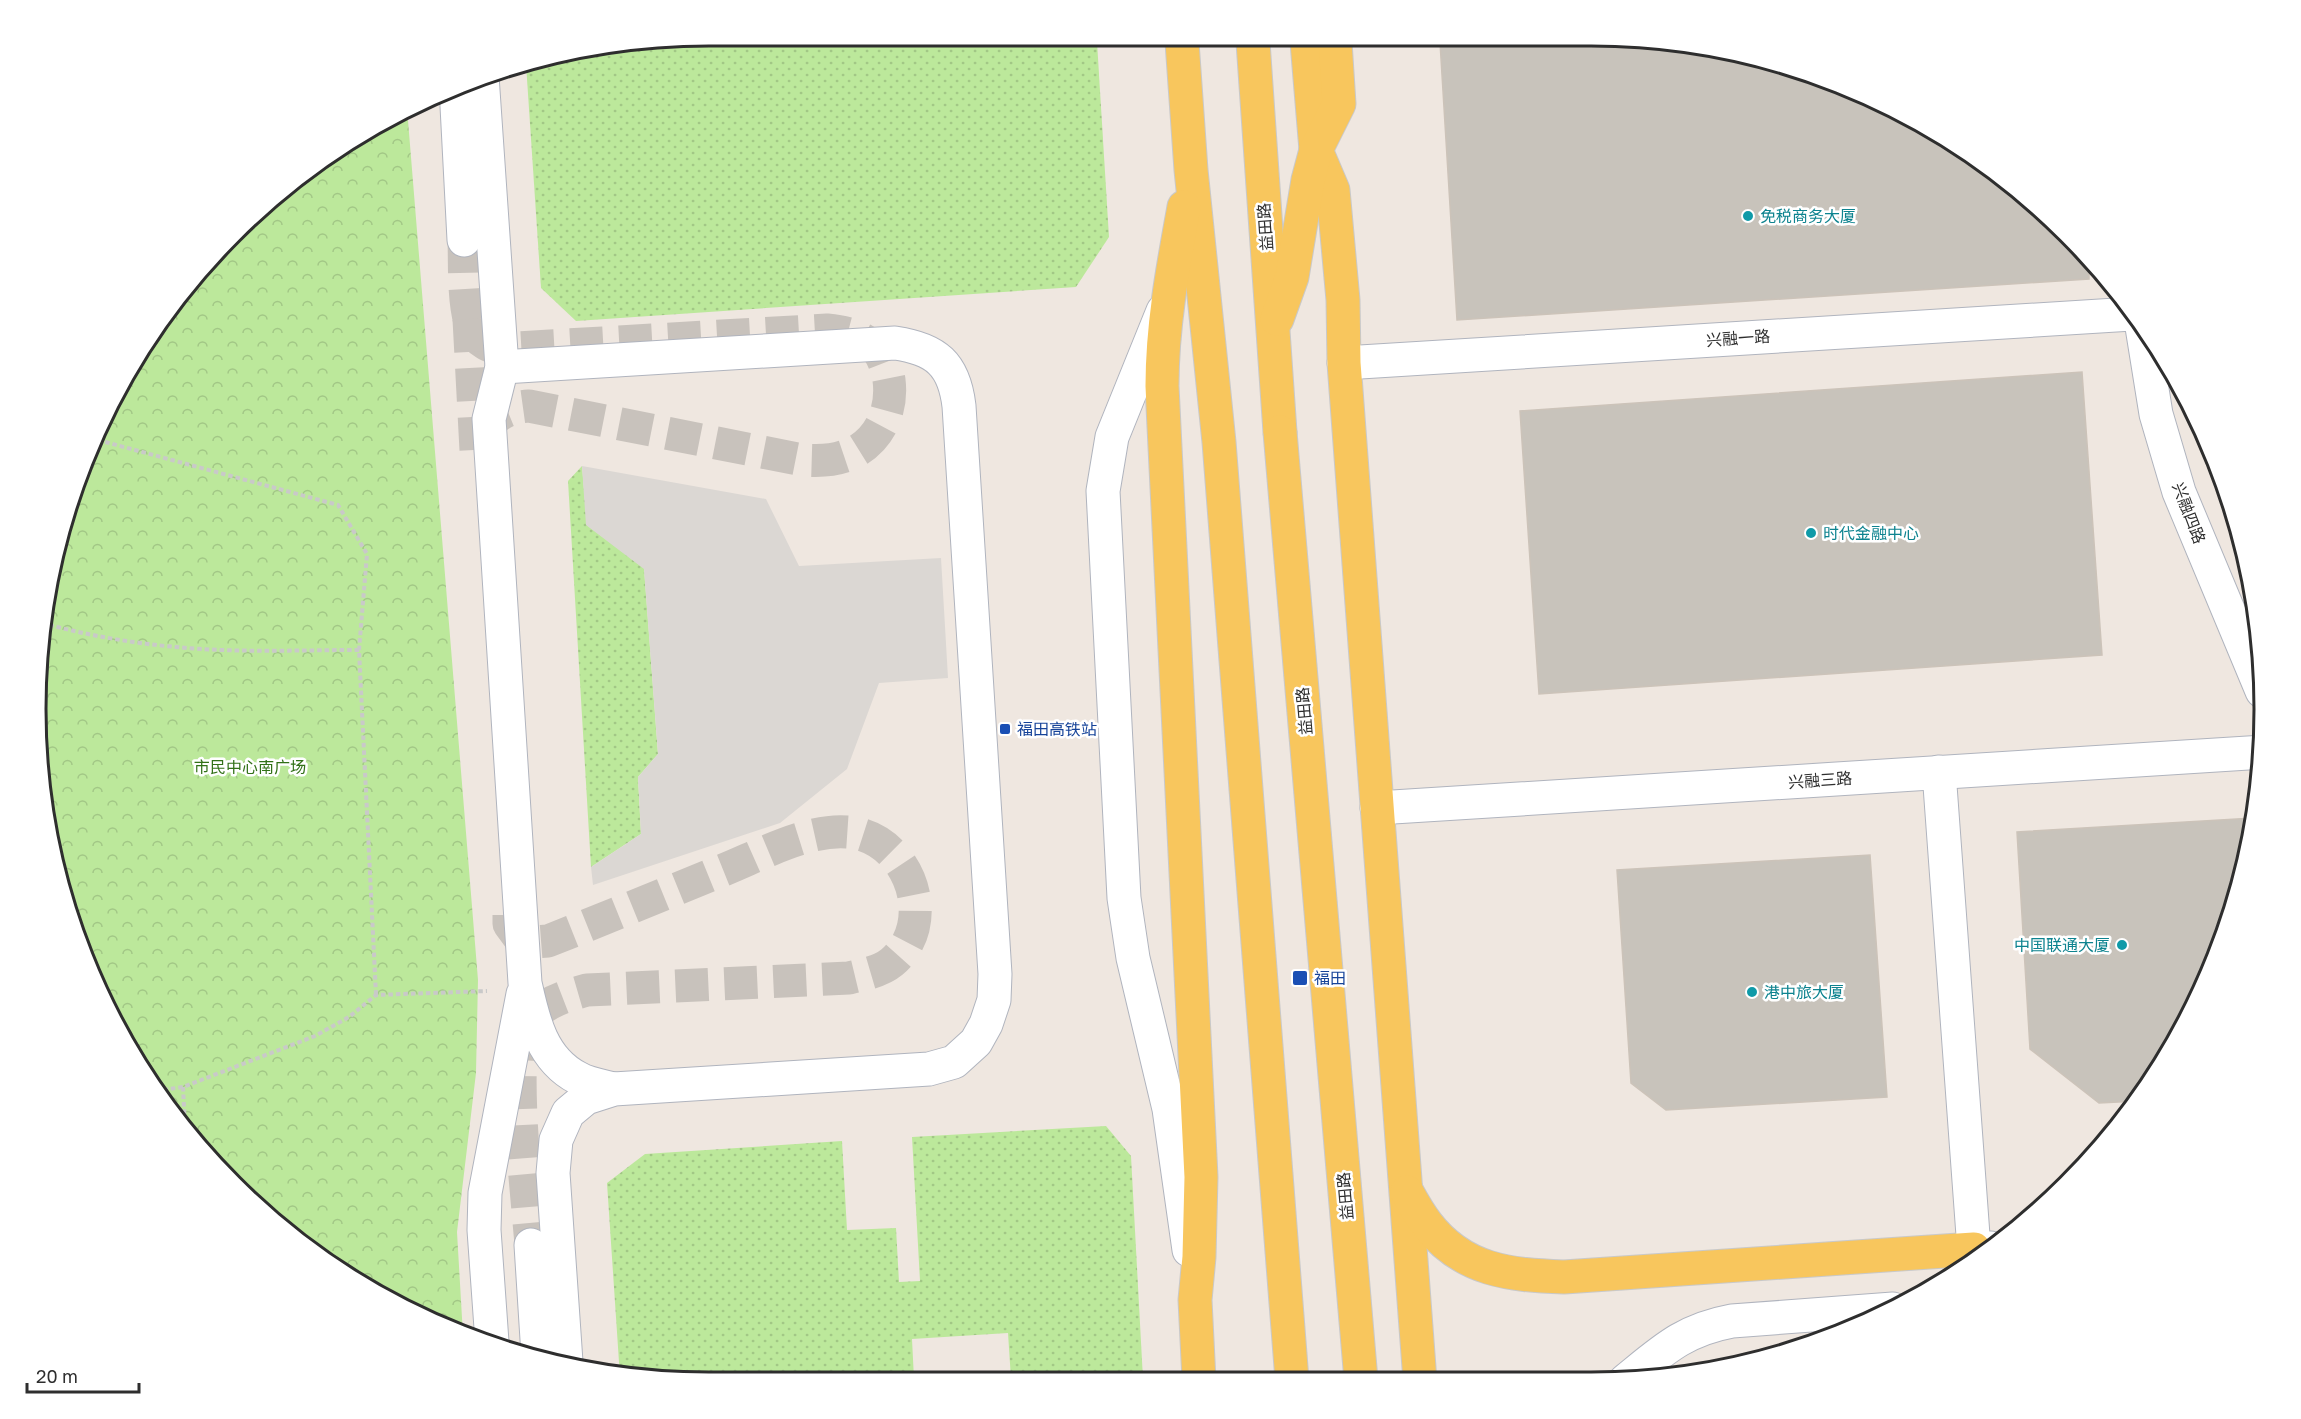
<svg xmlns="http://www.w3.org/2000/svg" width="2301" height="1419" font-family="'Golos Text','Noto Sans SC',sans-serif">
<style>
.grass{fill:url(#grass-dots)}
.park{fill:url(#park-crowns)}
.plaza{fill:#dbd7d3}
.building{fill:#c8c3bb;stroke:#ccc3b9;stroke-width:1.5}
.lines{fill:none;stroke-linecap:round;stroke-linejoin:round}
.minor-tunnel{stroke:#c8c2bc;stroke-width:33;stroke-dasharray:33 16;stroke-linecap:butt}
.minor-casing{stroke:#b0b4be;stroke-width:35}
.major-casing{stroke:#c9c9c9;stroke-width:35}
.path{stroke:#c9c9c9;stroke-width:4;stroke-dasharray:4.5 3;stroke-linecap:butt}
.minor{stroke:#fff;stroke-width:33}
.major{stroke:#f8c65d;stroke-width:33}
.major-bridge-casing{stroke:#c9c9c9;stroke-width:35;stroke-linecap:butt}
.major-bridge{stroke:#f8c65d;stroke-width:33}
.culture-dot{fill:#0f9aa8;stroke:#fff;stroke-width:2}
.transit-dot{fill:#1a4fb4;stroke:#fff;stroke-width:2}
.labels{text-anchor:middle;dominant-baseline:central;stroke-width:5;stroke-linejoin:round;paint-order:stroke}
.culture-label{font-size:16px;fill:#0d838f;stroke:#fff;text-anchor:start}
.street-label{font-size:16px;fill:#2e2e2e;stroke:#fff}
.transit-label{font-size:16px;fill:#164399;stroke:#fff;text-anchor:start}
.park-label{font-size:16px;fill:#327118;stroke:#fff}
.rim{fill:none;stroke:#2e2e2e;stroke-width:3}
</style>
<defs>
<pattern id="grass-dots" width="8" height="8" patternUnits="userSpaceOnUse" patternTransform="scale(1.5)"><rect width="8" height="8" fill="#bce89b"/><path d="M2 2h.1M6 6h.1" fill="none" stroke="#a2c786" stroke-width="1.8" stroke-linecap="round"/></pattern>
<pattern id="park-crowns" width="20" height="18" patternUnits="userSpaceOnUse" patternTransform="scale(1.5)"><rect width="20" height="18" fill="#bce89b"/><path d="M2 6a3 3 0 1 1 6 0M12 15a3 3 0 1 1 6 0" fill="none" stroke="#a2c786"/></pattern>
</defs>
<rect width="100%" height="100%" fill="#efe7e0"/>
<g class="grass">
<path d="M621,42H1097L1109,237L1076,287L576,321L541,288L526,64Z"/>
<path d="M582,466L587,525L644,568L658,754L638,777L641,834L591,867L568,481Z"/>
<path d="M1106,1126L1131,1156L1143,1379H1011L1008,1333L912,1339L914,1379L620,1377L607,1183L645,1154L842,1141L847,1230L896,1228L899,1282L920,1281L912,1137Z"/>
</g>
<path class="park" d="M407,108L478,980L476,1073L457,1232L463,1335L452,1332L300,1244L233,1185L150,1084L72,926L42,798L36,709L42,621L72,493L150,335L233,234L300,175Z"/>
<path class="plaza" d="M582,466L766,499L799,566L941,558L948,678L879,683L847,769L780,823L593,885L591,867L641,834L638,777L658,754L644,569L586,525Z"/>
<g class="building">
<path d="M1440,42H1679L1849,87L2001,175L2089,257V279L1457,320Z"/>
<path d="M2082,372L2102,655L1539,694L1520,411Z"/>
<path d="M2253,818L2242,883L2196,1007L2138,1101L2099,1103L2030,1049L2017,832Z"/>
<path d="M1870,855L1887,1097L1666,1110L1631,1083L1617,870Z"/>
</g>
<g class="lines">
<g class="minor-tunnel">
<path d="M464,240C465,263 462,319 477,337C482,343 490,346 497,349L827,330C847,332 863,336 877,350C884,358 887,370 889,380C893,411 879,443 848,455C833,461 819,461 803,460L529,406C503,408 489,418 481,443"/>
<path d="M469,319L476,450"/>
<path d="M509,915V924L520,939L535,942L548,941C606,918 664,894 721,871C759,856 806,829 847,832C908,836 940,921 892,962C880,972 864,974 849,978L587,990C565,996 541,1003 528,1023C510,1051 528,1204 531,1245"/>
</g>
<defs>
<g id="minor">
<path d="M482,76L502,367L489,419L525,983C533,1019 541,1059 578,1078C588,1084 602,1086 614,1089"/>
<path d="M456,87L464,240"/>
<path d="M1163,311L1112,437L1103,491L1124,898L1133,958L1169,1109L1189,1250"/>
<path d="M2142,327L2156,414L2179,492L2262,691"/>
<path d="M1344,363L2132,314"/>
<path d="M502,367L895,343C936,349 954,364 959,406L995,974L994,1000L986,1024L976,1042L954,1062L929,1069L614,1089L586,1098L568,1113L556,1140L553,1173L566,1362"/>
<path d="M1939,772L1974,1249L1991,1248"/>
<path d="M1377,808L2264,752"/>
<path d="M531,1245L538,1355"/>
<path d="M492,1342L484,1230L485,1193L523,994"/>
<path d="M1625,1381C1662,1351 1683,1330 1732,1321L1893,1309"/>
</g>
<g id="major">
<path d="M1182,42L1191,170L1219,442L1292,1380"/>
<path d="M1253,42L1280,432"/>
<path d="M1307,42L1316,150L1333,190L1343,300L1344,363L1420,1381"/>
<path d="M1184,207C1173,267 1162,325 1162,386L1201,1177L1199,1257L1195,1300L1199,1380"/>
<path d="M1277,319L1292,277L1308,180L1316,150L1339,104L1335,42"/>
<path d="M1407,1192C1413,1203 1419,1214 1427,1224C1463,1271 1510,1275 1564,1277L1974,1249"/>
</g>
</defs>
<use href="#minor" class="minor-casing"/>
<use href="#major" class="major-casing"/>
<g class="path">
<path d="M98,440L338,505L367,554L359,650L376,995"/>
<path d="M42,623C86,635 131,643 176,647C237,653 298,650 359,650"/>
<path d="M183,1087L185,1127"/>
<path d="M156,1091L183,1087L315,1036L349,1017L376,995L487,991"/>
</g>
<use href="#minor" class="minor"/>
<use href="#major" class="major"/>
<defs>
<path id="major-bridge" d="M1280,432L1361,1380"/>
</defs>
<use href="#major-bridge" class="major-bridge-casing"/>
<use href="#major-bridge" class="major-bridge"/>
</g>
<g class="culture-dot">
<circle cx="1748" cy="216" r="6"/>
<circle cx="1811" cy="533" r="6"/>
<circle cx="2122" cy="945" r="6"/>
<circle cx="1752" cy="992" r="6"/>
</g>
<g class="transit-dot">
<rect x="999" y="723" width="12" height="12" rx="3"/>
<rect x="1292" y="970" width="16" height="16" rx="3"/>
</g>
<g class="labels">
<g class="culture-label">
<text x="1760" y="216">免税商务大厦</text>
<text x="1823" y="533">时代金融中心</text>
<text x="2110" y="945" text-anchor="end">中国联通大厦</text>
<text x="1764" y="992">港中旅大厦</text>
</g>
<g class="street-label">
<text transform="translate(1265 227) rotate(-94)">益田路</text>
<text transform="translate(1738 338) rotate(-4)">兴融一路</text>
<text transform="translate(2189 513) rotate(69)">兴融四路</text>
<text transform="translate(1304 711) rotate(-95)">益田路</text>
<text transform="translate(1820 780) rotate(-4)">兴融三路</text>
<text transform="translate(1345 1196) rotate(-95)">益田路</text>
</g>
<g class="transit-label">
<text x="1017" y="729">福田高铁站</text>
<text x="1314" y="978">福田</text>
</g>
<g class="park-label">
<text x="250" y="767">市民中心南广场</text>
</g>
</g>
<path d="M0 0H2301V1419H0ZM709 46H1591A663 663 0 0 1 2254 709V709A663 663 0 0 1 1591 1372H709A663 663 0 0 1 46 709V709A663 663 0 0 1 709 46Z" fill="#fff" fill-rule="evenodd"/>
<path class="rim" d="M709 46H1591A663 663 0 0 1 2254 709V709A663 663 0 0 1 1591 1372H709A663 663 0 0 1 46 709V709A663 663 0 0 1 709 46Z"/>
<path d="M27 1383v9h112v-9" fill="none" stroke="#2e2e2e" stroke-width="3"/>
<text x="36" y="1383" font-size="18" fill="#2e2e2e" stroke="#ffffff" stroke-width="4.5" paint-order="stroke">20 m</text>
</svg>
